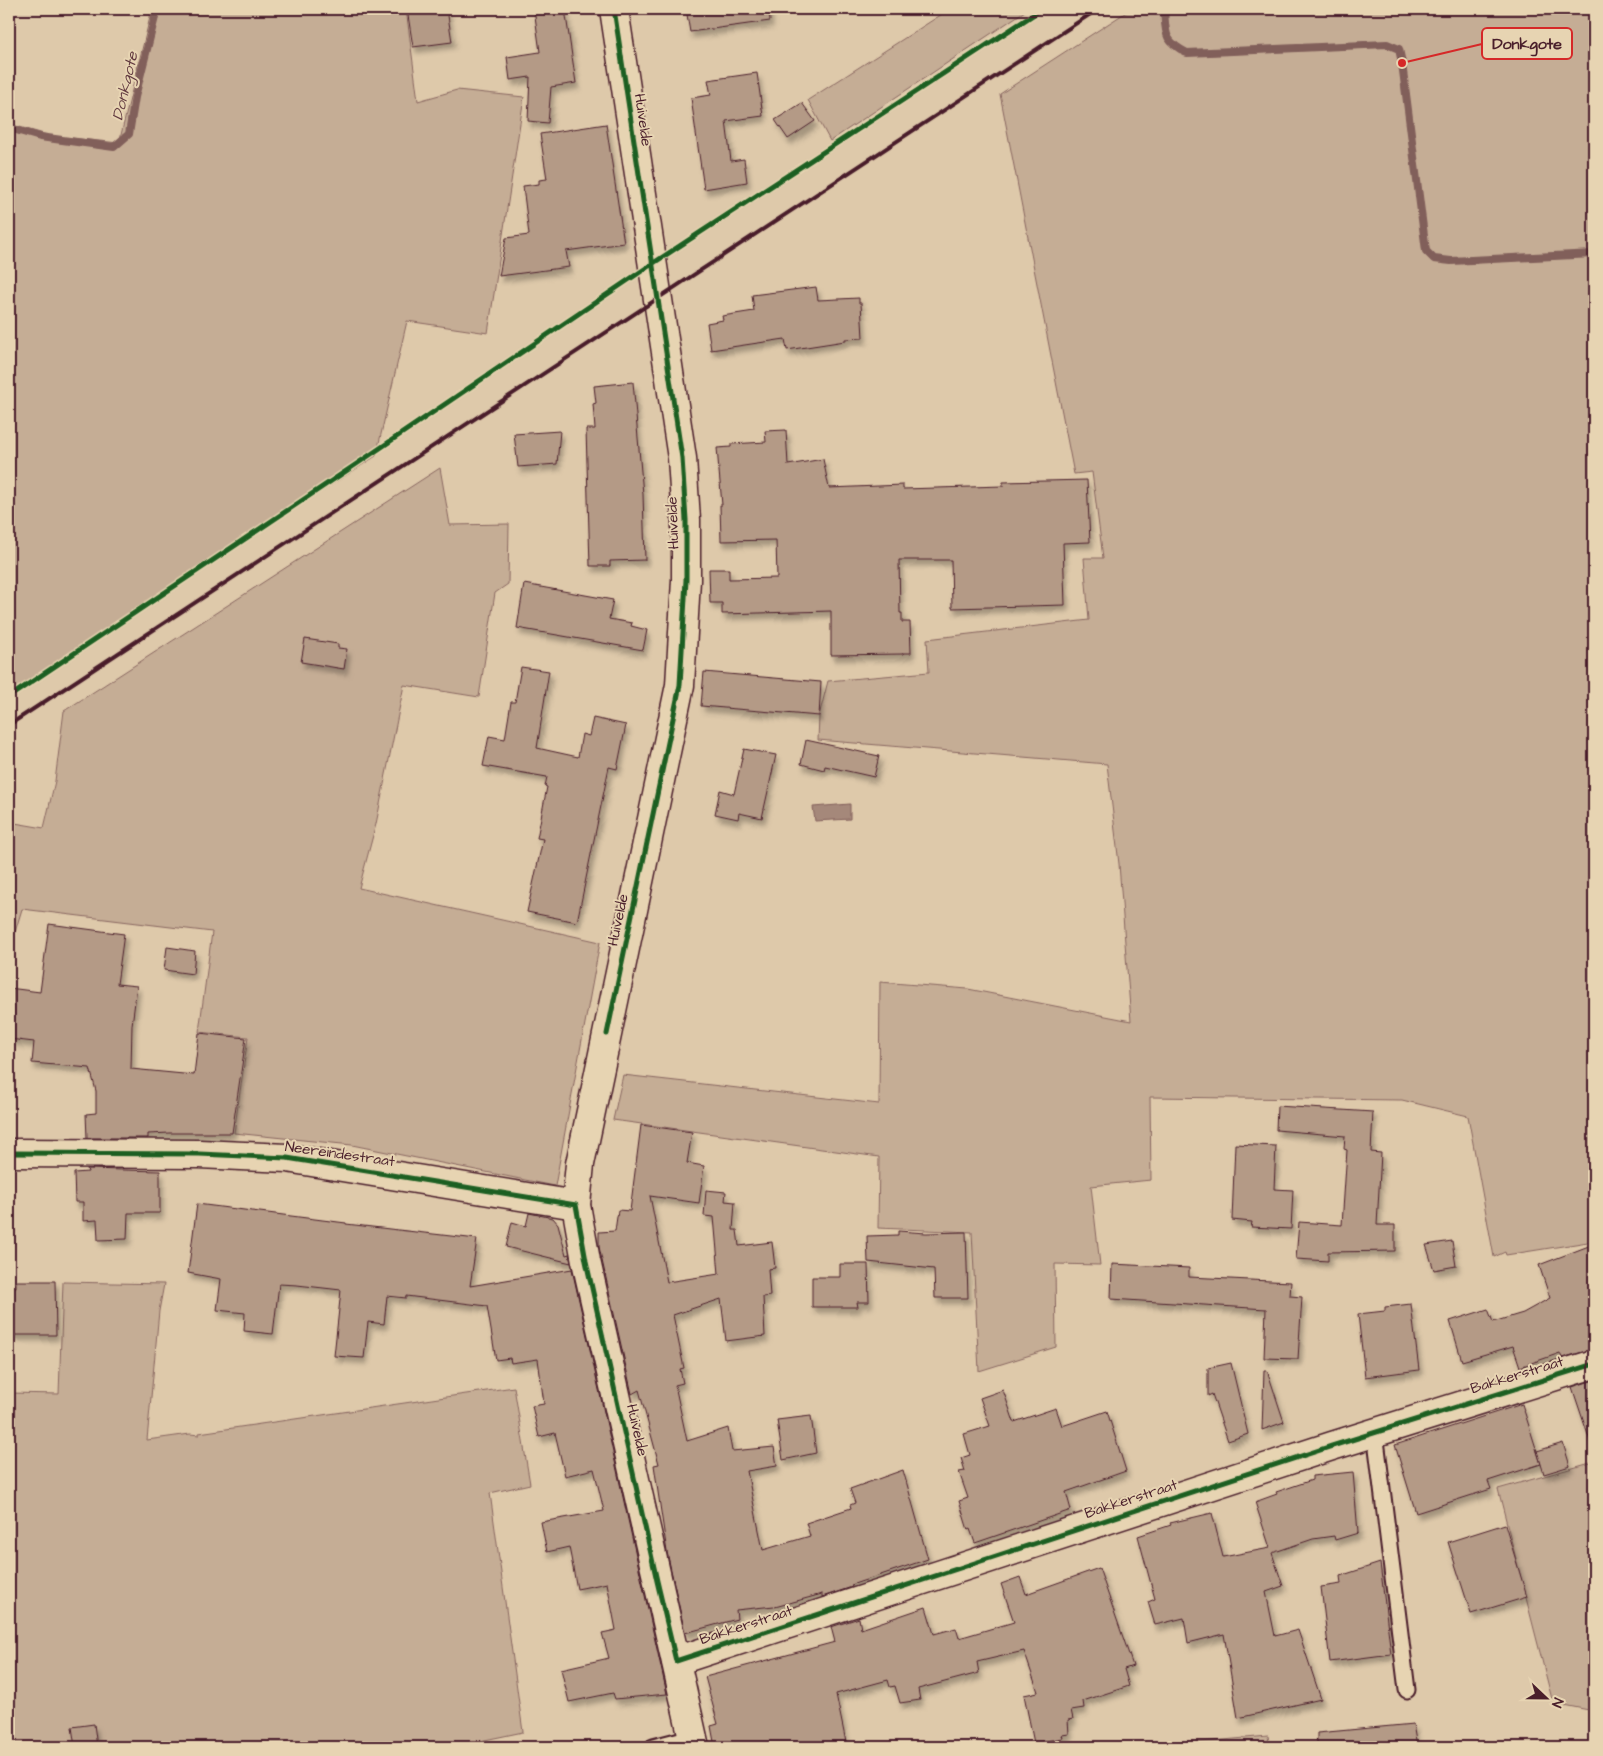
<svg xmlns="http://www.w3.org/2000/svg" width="1603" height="1756" font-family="'Architects Daughter',sans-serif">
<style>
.green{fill:#c5ad95;stroke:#886660}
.water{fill:#a5887a;stroke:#815e5a}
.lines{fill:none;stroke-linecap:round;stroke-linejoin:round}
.stream{stroke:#815e5a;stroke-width:8}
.building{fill:#b49a86;stroke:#4a1f2b;filter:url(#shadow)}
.lane-casing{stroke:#4a1f2b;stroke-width:19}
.street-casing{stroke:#4a1f2b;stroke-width:31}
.secondary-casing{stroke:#4a1f2b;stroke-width:31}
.lane{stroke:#e7d4b2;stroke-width:15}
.street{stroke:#e7d4b2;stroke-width:28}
.secondary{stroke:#e7d4b2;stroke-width:28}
.rail{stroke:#4a1f2b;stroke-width:4}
.cycleway-casing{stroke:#e7d4b2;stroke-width:8}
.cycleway{stroke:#1b5e20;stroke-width:5}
.labels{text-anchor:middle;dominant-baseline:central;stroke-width:4;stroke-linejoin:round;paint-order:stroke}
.street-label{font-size:15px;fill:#4a1f2b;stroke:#e7d4b2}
.water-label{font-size:16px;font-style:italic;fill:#61393f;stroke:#e7d4b2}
.leader{fill:none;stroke:#d62828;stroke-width:2}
.callout-dot{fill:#d62828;stroke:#e7d4b2;stroke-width:2}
.callout{fill:#e7d4b2;stroke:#d62828;stroke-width:2}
.callout-label{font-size:16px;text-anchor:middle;font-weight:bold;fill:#4a1f2b}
</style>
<defs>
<filter id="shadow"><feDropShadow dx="3" dy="5.5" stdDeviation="2.5" flood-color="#0004"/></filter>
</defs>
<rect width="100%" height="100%" fill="#dec9aa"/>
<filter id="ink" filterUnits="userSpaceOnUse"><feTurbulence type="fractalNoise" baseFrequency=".02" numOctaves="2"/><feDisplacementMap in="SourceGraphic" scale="10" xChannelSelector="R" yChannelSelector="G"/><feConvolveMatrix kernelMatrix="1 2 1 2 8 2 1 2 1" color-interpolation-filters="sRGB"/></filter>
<g filter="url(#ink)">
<g class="green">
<path d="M152,9H406L418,101L457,90L524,97L488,333L407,321L376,456L9,694V124L51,136L119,143Z"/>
<path d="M950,9H1028L830,141L808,100Z"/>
<path d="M1131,9H1594V1241L1506,1255L1505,1252L1494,1257L1468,1116L1402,1100L1150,1097L1151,1180L1091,1186L1100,1265L1055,1264L1056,1347L979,1371L972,1232L878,1228L879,1157L613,1120L623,1075L879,1104L880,982L968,989L1131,1021L1119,864L1107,764L818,740L819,716L828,681L929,672L927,639L1089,620L1084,558H1103L1092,472L1074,474L1000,94Z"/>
<path d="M440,468L450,525L509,524L508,584L495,593L479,697L404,685L376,824L359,888L600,942L555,1186L352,1145L234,1133L248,1037L199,1032L212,932L22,909L9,952V822L44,828L55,781L64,711Z"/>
<path d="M63,1282L164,1284L159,1311L147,1440L190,1434L199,1435V1433L514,1387L530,1484L490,1493L523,1732L480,1741L481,1747H9V1393L59,1394Z"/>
<path d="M1594,1462V1711L1553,1703L1498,1489Z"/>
<path d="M1268,1736L1270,1747H1164L1178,1744Z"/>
</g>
<path class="water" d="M850,804V819L815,821L813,807Z"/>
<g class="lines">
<g class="stream">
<path d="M1164,9C1166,34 1163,40 1187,53L1387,44L1399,49L1402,63L1426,251L1434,259L1451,261L1594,254"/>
<path d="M9,128L40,137L114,147L129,134L135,97L157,9"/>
</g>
</g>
<g class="building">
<path d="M407,9H447L452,42L413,47Z"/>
<path d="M534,9H565L576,83L551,87L548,123L528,121L530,77L510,80L507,57L540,52Z"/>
<path d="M686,9H769L770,21L690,32Z"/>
<path d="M757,73L763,116L726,121L731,161L744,159L747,182L704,189L691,98L711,95L708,80Z"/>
<path d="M802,103L815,121L788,139L775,120Z"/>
<path d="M606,124L624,243L566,251L569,267L499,276L506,238L529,235L523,186L539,184V180L547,179L540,134Z"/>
<path d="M816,287L818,300L859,298V303H861L863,338L845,339V341L787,350L785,339L711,350L707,323L723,320L722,316L754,311L752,295Z"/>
<path d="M633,382L643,494L645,560L610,561V566H590L586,429H595L593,404L596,403L594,386Z"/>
<path d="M786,430L788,465L823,459L829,488L903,485V489L1003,486V482L1087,480L1090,542L1063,543L1065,605L952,608L951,560H899L900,613H902V622H910L911,653H903V654L831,655V611L722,614V603H710L709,569H729V579L777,578L776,540L721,541L720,505H722L717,448L731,447V444L766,442L765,431Z"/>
<path d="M560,431L557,464L518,467L514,434Z"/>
<path d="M524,584L613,600L609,619L632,623L631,626L647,630L643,650L517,628Z"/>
<path d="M305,639L338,644V648L347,649L344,669L301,662Z"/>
<path d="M521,667L549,671L537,748L578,757L582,734L589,736L593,718L626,725L617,769L609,767L577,922L527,912L543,839L537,838L547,787L545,786L547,777L483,766L489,736L505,739L511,702H515Z"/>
<path d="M704,672L821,682L819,716L701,706Z"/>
<path d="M806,740L879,756L874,777L825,766L824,770L801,764Z"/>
<path d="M744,749L776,755L762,818L739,813L738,819L715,814L720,790L734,794Z"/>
<path d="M49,924L124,934L117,984L137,986L132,1025L131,1069L194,1075L199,1033L246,1038L232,1133H170L148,1134V1138H87L86,1114L96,1113V1091L90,1068L32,1063L34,1042L9,1039V988L40,992Z"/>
<path d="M167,947L195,951L193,974L164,970Z"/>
<path d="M1277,1106L1373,1112L1371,1152L1381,1153L1377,1225H1395V1251L1328,1252V1261L1296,1259L1299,1222L1342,1225L1347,1150L1344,1149L1345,1136L1276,1130Z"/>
<path d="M641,1125L692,1132L687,1163L704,1166L699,1203L650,1196L667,1282L719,1274L714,1217L704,1216L706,1190L726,1192L725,1201L735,1202L733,1230H737L739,1246L772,1242L775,1268L768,1269L770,1296L763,1297L765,1336L726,1341L721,1299L673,1315L684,1368L680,1369L683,1383L675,1385L687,1441L728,1428L732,1451L774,1447L777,1466L747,1471L763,1550L810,1536L806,1523L851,1508L850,1505L855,1503L850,1489L903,1470L928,1559L851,1585L852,1587L822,1597V1594L775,1607L774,1606L736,1610L737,1619L685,1633L667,1552L654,1465L659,1464L639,1390L632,1394L599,1247V1232L615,1231L618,1210L630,1211Z"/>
<path d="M1235,1144L1276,1146L1274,1189L1293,1190L1291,1229L1251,1227L1252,1222L1232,1220Z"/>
<path d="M87,1169L160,1171V1213H128L127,1239L98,1240L97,1220L83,1221V1202H75L74,1173L88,1172Z"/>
<path d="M197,1204L346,1223V1224L477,1239L470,1286L572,1269L667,1694L615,1699L613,1693L569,1702L561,1669L609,1658L602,1633L616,1630L607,1583L577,1589L569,1547L547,1552L541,1522L604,1511L594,1469L565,1476L555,1433L539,1437L532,1406L544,1404L538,1359L511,1363L510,1358L496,1360L487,1306L406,1296V1298L387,1296L384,1324L368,1322L364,1358L334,1356L341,1290L297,1285L279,1284L273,1334L244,1331L245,1313L217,1310L221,1279L188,1273Z"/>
<path d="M529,1213L553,1218L558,1224L566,1255L569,1254L571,1263L506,1247L512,1222L526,1226Z"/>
<path d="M898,1231L926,1233L966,1232L968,1298H935L934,1269L868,1262L867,1236L898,1235Z"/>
<path d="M1452,1241L1456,1266L1434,1270L1426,1245Z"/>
<path d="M1594,1244V1349L1562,1358L1560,1353L1520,1367L1513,1346L1462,1361L1450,1321L1488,1309L1493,1322L1523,1313L1550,1298L1539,1265Z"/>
<path d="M840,1264H868L869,1302H857L858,1307H812V1277H840Z"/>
<path d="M1112,1264L1189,1268V1277L1291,1282L1290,1296L1302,1297L1298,1359L1264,1358L1266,1309L1111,1299Z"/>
<path d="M16,1281H55L56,1335H9V1287H16Z"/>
<path d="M1411,1304L1419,1370L1365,1377L1358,1314L1385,1311V1307Z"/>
<path d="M1231,1363L1248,1434L1228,1441L1212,1394L1208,1396V1368Z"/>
<path d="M1264,1370H1267L1284,1422L1262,1430Z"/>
<path d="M1594,1380V1444H1591L1572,1387Z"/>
<path d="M1003,1390L1014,1422L1056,1408L1062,1426L1107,1411L1126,1471L1066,1492L1071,1510L975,1543L970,1529L968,1530L959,1501L968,1498L959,1472L965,1471L961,1458L970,1455L964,1434L990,1426L980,1398Z"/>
<path d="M1522,1404L1541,1464L1488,1481L1491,1489L1416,1513L1395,1445Z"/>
<path d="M811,1416L816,1453L783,1460L777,1420Z"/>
<path d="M1563,1443L1570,1466L1544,1474L1537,1451Z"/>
<path d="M1353,1472L1358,1533L1335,1540L1334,1536L1313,1539L1272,1553L1283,1586L1266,1592L1275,1636L1298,1630L1321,1699L1238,1718L1224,1634L1188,1643L1184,1618L1155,1625L1148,1602L1155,1599L1138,1536L1171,1525L1170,1523L1212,1513L1223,1557L1270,1548L1255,1502L1277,1494L1276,1492L1312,1480V1476Z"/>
<path d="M1505,1524L1527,1597L1471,1614L1448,1542Z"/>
<path d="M1380,1563L1391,1654L1330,1662L1321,1587L1341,1584L1340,1576Z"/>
<path d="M1099,1568L1133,1666L1124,1669L1129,1686L1083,1701L1084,1708L1071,1710L1073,1719L1068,1720L1069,1734L1062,1735L1063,1738L1034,1743L1024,1695L1038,1692L1024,1651L977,1662L979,1673L918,1689L920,1700L900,1703L895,1686L890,1687L888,1680L836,1694L847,1747H715L711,1726L718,1724L705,1677L835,1642L831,1627L859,1618L861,1629L926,1607L934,1634L956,1628L959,1638L1014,1622L1001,1584L1020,1577L1026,1594Z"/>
<path d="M94,1724L97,1747H75L72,1727Z"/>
<path d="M1413,1724L1417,1747H1317V1733Z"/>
</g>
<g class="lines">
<defs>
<g id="lane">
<path d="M1375,1432L1407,1690"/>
<path d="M653,1747L692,1737"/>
</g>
<g id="street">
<path d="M9,1153L199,1154L287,1158L576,1205"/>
<path d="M676,1661L1332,1446L1594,1364"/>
</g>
<path id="secondary" d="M614,9L682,458L686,520V580L680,685L580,1164L576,1205L586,1261L695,1747"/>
</defs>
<use href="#lane" class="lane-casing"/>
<use href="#street" class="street-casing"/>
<use href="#secondary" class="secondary-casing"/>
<use href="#lane" class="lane"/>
<use href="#street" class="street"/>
<use href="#secondary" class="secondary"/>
<path class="rail" d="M9,725L1098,9"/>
<defs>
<g id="cycleway">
<path d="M9,697L364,459L652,264L1042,9"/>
<path d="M607,1034L680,685L686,580V520L682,458L614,9"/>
<path d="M9,1153L199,1154L287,1158L576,1205L586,1261L657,1581L676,1661L1332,1446L1594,1364"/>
</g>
</defs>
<use href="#cycleway" class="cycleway-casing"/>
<use href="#cycleway" class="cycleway"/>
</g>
</g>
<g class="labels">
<g class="street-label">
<text transform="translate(643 120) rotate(82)">Huivelde</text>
<text transform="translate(673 523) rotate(-92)">Huivelde</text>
<text transform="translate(618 920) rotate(-78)">Huivelde</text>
<text transform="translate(340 1154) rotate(8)">Neereindestraat</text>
<text transform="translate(1517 1375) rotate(-17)">Bakkerstraat</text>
<text transform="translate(637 1430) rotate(77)">Huivelde</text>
<text transform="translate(1131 1499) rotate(-18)">Bakkerstraat</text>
<text transform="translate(746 1625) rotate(-18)">Bakkerstraat</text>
</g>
<g class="water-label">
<text transform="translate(125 86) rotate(-77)">Donkgote</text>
</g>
</g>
<path class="leader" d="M1402 63L1482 44"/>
<circle class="callout-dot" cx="1402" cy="63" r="5"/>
<rect class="callout" x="1482" y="28" width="90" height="31" rx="5"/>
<g class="callout-label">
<text x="1527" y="49">Donkgote</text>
</g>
<rect width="1603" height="1756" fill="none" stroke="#e7d4b2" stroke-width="30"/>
<rect x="15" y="15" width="1573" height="1726" fill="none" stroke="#4a1f2b" stroke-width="2" filter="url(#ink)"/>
<g transform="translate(1546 1698) rotate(112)" stroke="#e7d4b2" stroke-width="4" paint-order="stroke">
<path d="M0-4L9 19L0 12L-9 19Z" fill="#4a1f2b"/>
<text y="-8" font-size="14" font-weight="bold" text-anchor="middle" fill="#4a1f2b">N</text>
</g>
</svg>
